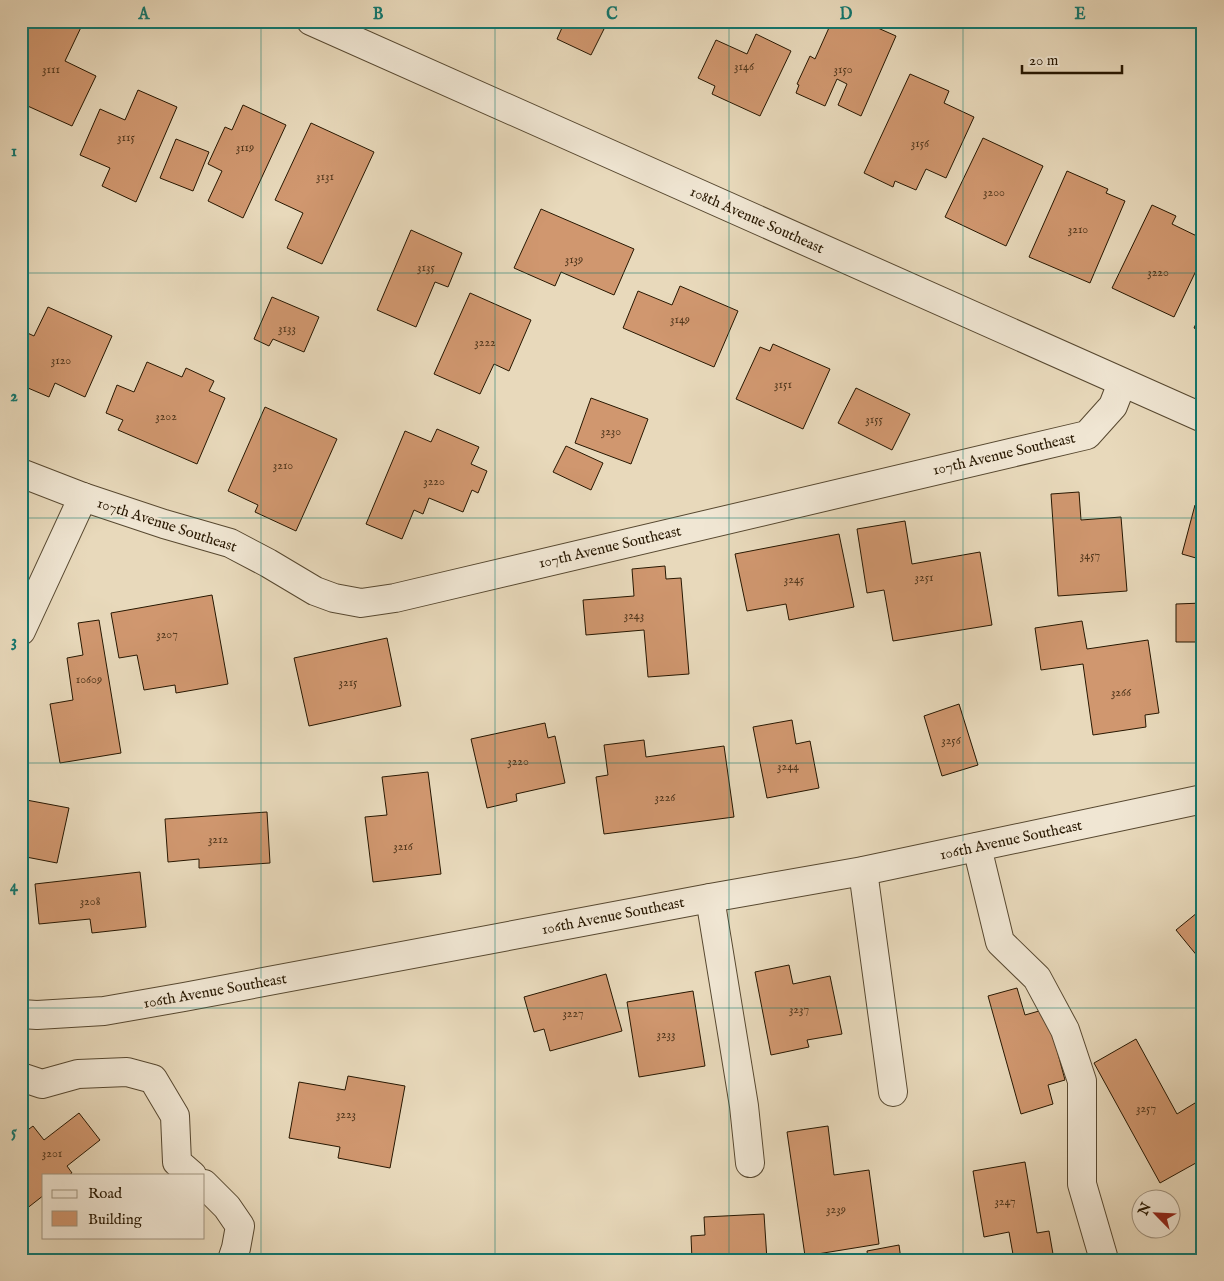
<svg xmlns="http://www.w3.org/2000/svg" width="1224" height="1281" font-family="'IM FELL English',serif">
<style>
.building{fill:#d0976f;stroke:#271701}
.lines{fill:none;stroke-linecap:round;stroke-linejoin:round}
.minor-casing{stroke:#574830;stroke-width:30}
.minor{stroke:#f0e6d3;stroke-width:28}
.grid{fill:none;stroke:#0f766e;stroke-width:1;stroke-opacity:0.55}
.labels{text-anchor:middle;dominant-baseline:central;stroke-width:4.5;stroke-linejoin:round;paint-order:stroke}
.number-label{font-size:12px;fill:#51371c}
.street-label{font-size:15px;fill:#271701;stroke:#f0e6d3}
.neatline{fill:none;stroke:#0f766e;stroke-width:2}
.grid-label{font-size:16px;text-anchor:middle;font-weight:bold;fill:#0f766e}
</style>
<rect width="100%" height="100%" fill="#e8d9bb"/>
<filter id="stains"><feTurbulence type="fractalNoise" baseFrequency=".004" numOctaves="4"/><feColorMatrix values="0 0 0 0 .2 0 0 0 0 .09 0 0 0 0 .02 0 0 0 .5 -.17"/></filter>
<radialGradient id="worn" r=".72"><stop offset=".6" stop-color="#630" stop-opacity="0"/><stop offset="1" stop-color="#630" stop-opacity=".3"/></radialGradient>
<g class="building">
<path d="M27,21H84L65,61L96,76L72,126L21,103V34Z"/>
<path d="M565,21H588L604,29L591,55L557,39Z"/>
<path d="M832,21L846,27L848,22L857,26L859,21H862L896,36L861,116L838,105L847,84L837,79L825,106L796,93L799,85L797,84L810,56L815,59Z"/>
<path d="M756,34L791,51L760,116L712,94L715,86L698,78L716,40L747,54Z"/>
<path d="M910,74L949,91L944,103L974,117L946,178L926,169L916,190L895,181L893,187L864,173Z"/>
<path d="M138,90L177,107L136,202L102,186L110,168L80,155L100,109L125,120Z"/>
<path d="M243,105L286,125L243,218L208,201L222,171L208,164L225,127L232,130Z"/>
<path d="M311,123L374,152L322,264L287,248L303,213L275,200Z"/>
<path d="M983,138L1043,166L1006,246L945,217Z"/>
<path d="M176,139L209,152L193,191L160,178Z"/>
<path d="M1067,171L1108,189L1106,193L1125,201L1090,283L1029,257Z"/>
<path d="M1152,205L1176,216L1172,224L1203,239V256L1174,317L1112,288Z"/>
<path d="M541,209L634,249L614,295L561,272L555,286L514,268Z"/>
<path d="M411,230L462,253L448,287L435,282L416,327L377,310Z"/>
<path d="M680,286L738,311L714,367L623,328L638,291L672,305Z"/>
<path d="M470,293L531,320L509,371L494,364L480,394L434,374Z"/>
<path d="M272,297L319,317L304,352L273,339L269,346L254,339Z"/>
<path d="M48,307L112,336L85,397L55,383L49,397L21,385V330L34,336Z"/>
<path d="M1203,308V332L1194,328Z"/>
<path d="M773,344L830,369L803,429L736,399L760,347L770,351Z"/>
<path d="M147,362L182,377L186,368L214,381L209,391L225,398L197,464L118,430L123,420L106,413L117,385L134,392Z"/>
<path d="M856,388L910,414L892,450L838,423Z"/>
<path d="M591,398L648,419L631,464L575,443Z"/>
<path d="M265,407L337,439L296,531L255,512L258,505L228,491Z"/>
<path d="M437,429L479,447L471,464L487,471L478,493L472,490L463,512L429,498L423,514L414,510L402,539L366,524L405,431L431,442Z"/>
<path d="M566,446L603,463L591,490L553,472Z"/>
<path d="M1079,492L1081,520L1121,517L1127,591L1058,596L1051,494Z"/>
<path d="M1195,505L1203,507V560L1182,554Z"/>
<path d="M905,521L912,564L980,552L992,625L893,641L884,590L867,593L857,529Z"/>
<path d="M839,534L854,607L789,620L786,604L747,611L735,554Z"/>
<path d="M665,566L666,579L681,578L689,674L648,677L644,630L586,635L583,600L634,596L632,569Z"/>
<path d="M212,595L228,684L176,693L175,685L144,690L137,655L119,658L111,613Z"/>
<path d="M1203,603V642H1176V604Z"/>
<path d="M99,620L121,753L60,763L50,704L73,700L67,658L83,655L78,623Z"/>
<path d="M1082,621L1087,649L1148,640L1159,713L1145,715L1146,727L1093,735L1083,664L1041,670L1035,628Z"/>
<path d="M387,638L401,706L309,726L294,658Z"/>
<path d="M959,704L978,765L942,776L924,716Z"/>
<path d="M792,720L796,744L810,741L819,788L767,798L753,727Z"/>
<path d="M545,723L548,738L555,736L565,783L516,794L517,801L487,808L471,739Z"/>
<path d="M644,740L646,757L724,746L734,817L604,834L596,777L608,775L604,745Z"/>
<path d="M428,772L441,874L373,882L365,817L387,815L382,777Z"/>
<path d="M21,799L69,808L57,863L21,856Z"/>
<path d="M267,812L270,863L199,868V859L168,862L165,819Z"/>
<path d="M140,872L146,927L92,933L90,919L39,924L35,884Z"/>
<path d="M1203,908V963L1176,930Z"/>
<path d="M789,965L793,984L830,976L842,1034L807,1040L809,1047L771,1055L755,972Z"/>
<path d="M606,974L622,1031L550,1051L544,1029L534,1032L524,997Z"/>
<path d="M1017,988L1025,1015L1046,1009L1065,1080L1048,1085L1053,1104L1021,1114L988,996Z"/>
<path d="M693,991L705,1066L639,1077L627,1002Z"/>
<path d="M1136,1039L1177,1114L1195,1103L1203,1117V1159L1160,1183L1094,1063Z"/>
<path d="M348,1076L405,1086L390,1168L338,1158L340,1147L289,1138L299,1082L345,1090Z"/>
<path d="M79,1113L100,1140L67,1166L72,1173L69,1175H44V1195L21,1213V1135L33,1126L44,1140Z"/>
<path d="M828,1126L834,1175L869,1170L879,1244L805,1256L787,1132Z"/>
<path d="M1025,1162L1037,1233L1049,1231L1053,1254L1021,1260H1014L1009,1232L984,1237L973,1171Z"/>
<path d="M764,1214L767,1260H692L691,1236L705,1235L704,1217Z"/>
<path d="M899,1245L901,1260H868L867,1251Z"/>
</g>
<g class="lines">
<defs>
<g id="minor">
<path d="M311,21L1203,418"/>
<path d="M21,473L83,497L164,524L230,543L268,563L315,591L334,598L361,603L395,598L1087,435L1113,406L1122,383"/>
<path d="M21,631L83,497"/>
<path d="M977,847L1000,942L1037,978L1065,1030L1082,1081V1184L1103,1256"/>
<path d="M863,871L893,1092"/>
<path d="M710,898L744,1106L750,1163"/>
<path d="M21,1014L37,1015L104,1011L184,997L710,898L863,871L1203,799"/>
<path d="M21,1077L42,1084L78,1074L127,1072L153,1079L175,1116L177,1162L192,1175"/>
<path d="M204,1184L227,1207L240,1226L236,1248L232,1260"/>
</g>
</defs>
<use href="#minor" class="minor-casing"/>
<use href="#minor" class="minor"/>
</g>
<path class="grid" d="M261,21V1260M495,21V1260M729,21V1260M963,21V1260M21,273H1203M21,518H1203M21,763H1203M21,1008H1203"/>
<g class="labels">
<g class="number-label">
<text x="744" y="66">3146</text>
<text x="51" y="69">3111</text>
<text x="843" y="69">3150</text>
<text x="126" y="137">3115</text>
<text x="920" y="143">3156</text>
<text x="245" y="147">3119</text>
<text x="325" y="176">3131</text>
<text x="994" y="192">3200</text>
<text x="1078" y="229">3210</text>
<text x="574" y="259">3139</text>
<text x="426" y="267">3135</text>
<text x="1158" y="272">3220</text>
<text x="680" y="319">3149</text>
<text x="287" y="328">3133</text>
<text x="485" y="342">3222</text>
<text x="61" y="360">3120</text>
<text x="783" y="384">3151</text>
<text x="166" y="416">3202</text>
<text x="874" y="419">3155</text>
<text x="611" y="431">3230</text>
<text x="283" y="465">3210</text>
<text x="434" y="481">3220</text>
<text x="1090" y="555">3457</text>
<text x="924" y="577">3251</text>
<text x="794" y="579">3245</text>
<text x="634" y="615">3243</text>
<text x="167" y="634">3207</text>
<text x="89" y="679">10609</text>
<text x="348" y="682">3215</text>
<text x="1121" y="692">3266</text>
<text x="951" y="740">3256</text>
<text x="518" y="761">3220</text>
<text x="788" y="766">3244</text>
<text x="665" y="797">3226</text>
<text x="218" y="839">3212</text>
<text x="403" y="846">3216</text>
<text x="90" y="901">3208</text>
<text x="799" y="1009">3237</text>
<text x="573" y="1013">3227</text>
<text x="666" y="1034">3233</text>
<text x="1146" y="1108">3257</text>
<text x="346" y="1114">3223</text>
<text x="52" y="1153">3201</text>
<text x="1005" y="1201">3247</text>
<text x="836" y="1209">3239</text>
</g>
<g class="street-label">
<text transform="translate(757 220) rotate(24)">108th Avenue Southeast</text>
<text transform="translate(1004 454) rotate(-13)">107th Avenue Southeast</text>
<text transform="translate(167 525) rotate(18)">107th Avenue Southeast</text>
<text transform="translate(610 547) rotate(-13)">107th Avenue Southeast</text>
<text transform="translate(1011 840) rotate(-12)">106th Avenue Southeast</text>
<text transform="translate(613 916) rotate(-11)">106th Avenue Southeast</text>
<text transform="translate(215 991) rotate(-10)">106th Avenue Southeast</text>
</g>
</g>
<rect width="1224" height="1281" fill="none" stroke="#e8d9bb" stroke-width="55"/>
<rect x="42" y="1174" width="162" height="65" fill="#f0e6d3" stroke="#a0937f"/>
<rect x="52" y="1190" width="25" height="8" fill="#f0e6d3" stroke="#a0937f"/>
<text x="88" y="1198" font-size="15" fill="#271701">Road</text>
<rect x="52" y="1211" width="25" height="15" fill="#d0976f" stroke="#a0937f"/>
<text x="88" y="1224" font-size="15" fill="#271701">Building</text>
<g transform="translate(1156 1214) rotate(294)"><circle r="24" fill="#f0e6d3" stroke="#a0937f"/>
<path d="M0-4L9 19L0 12L-9 19Z" fill="#8f2418"/>
<text y="-8" font-size="14" font-weight="bold" text-anchor="middle" fill="#271701">N</text>
</g>
<path d="M1022 65v8h100v-8" fill="none" stroke="#271701" stroke-width="2.5"/>
<text x="1029" y="65" font-size="15" fill="#271701" stroke="#f0e6d3" stroke-width="4" paint-order="stroke">20 m</text>
<rect x="28" y="28" width="1168" height="1226" class="neatline"/>
<g class="grid-label">
<text x="144" y="19">A</text>
<text x="378" y="19">B</text>
<text x="612" y="19">C</text>
<text x="846" y="19">D</text>
<text x="1080" y="19">E</text>
<text x="14" y="156">1</text>
<text x="14" y="401">2</text>
<text x="14" y="646">3</text>
<text x="14" y="891">4</text>
<text x="14" y="1137">5</text>
</g>
<rect width="100%" height="100%" filter="url(#stains)"/>
<rect width="100%" height="100%" fill="url(#worn)"/>
</svg>
